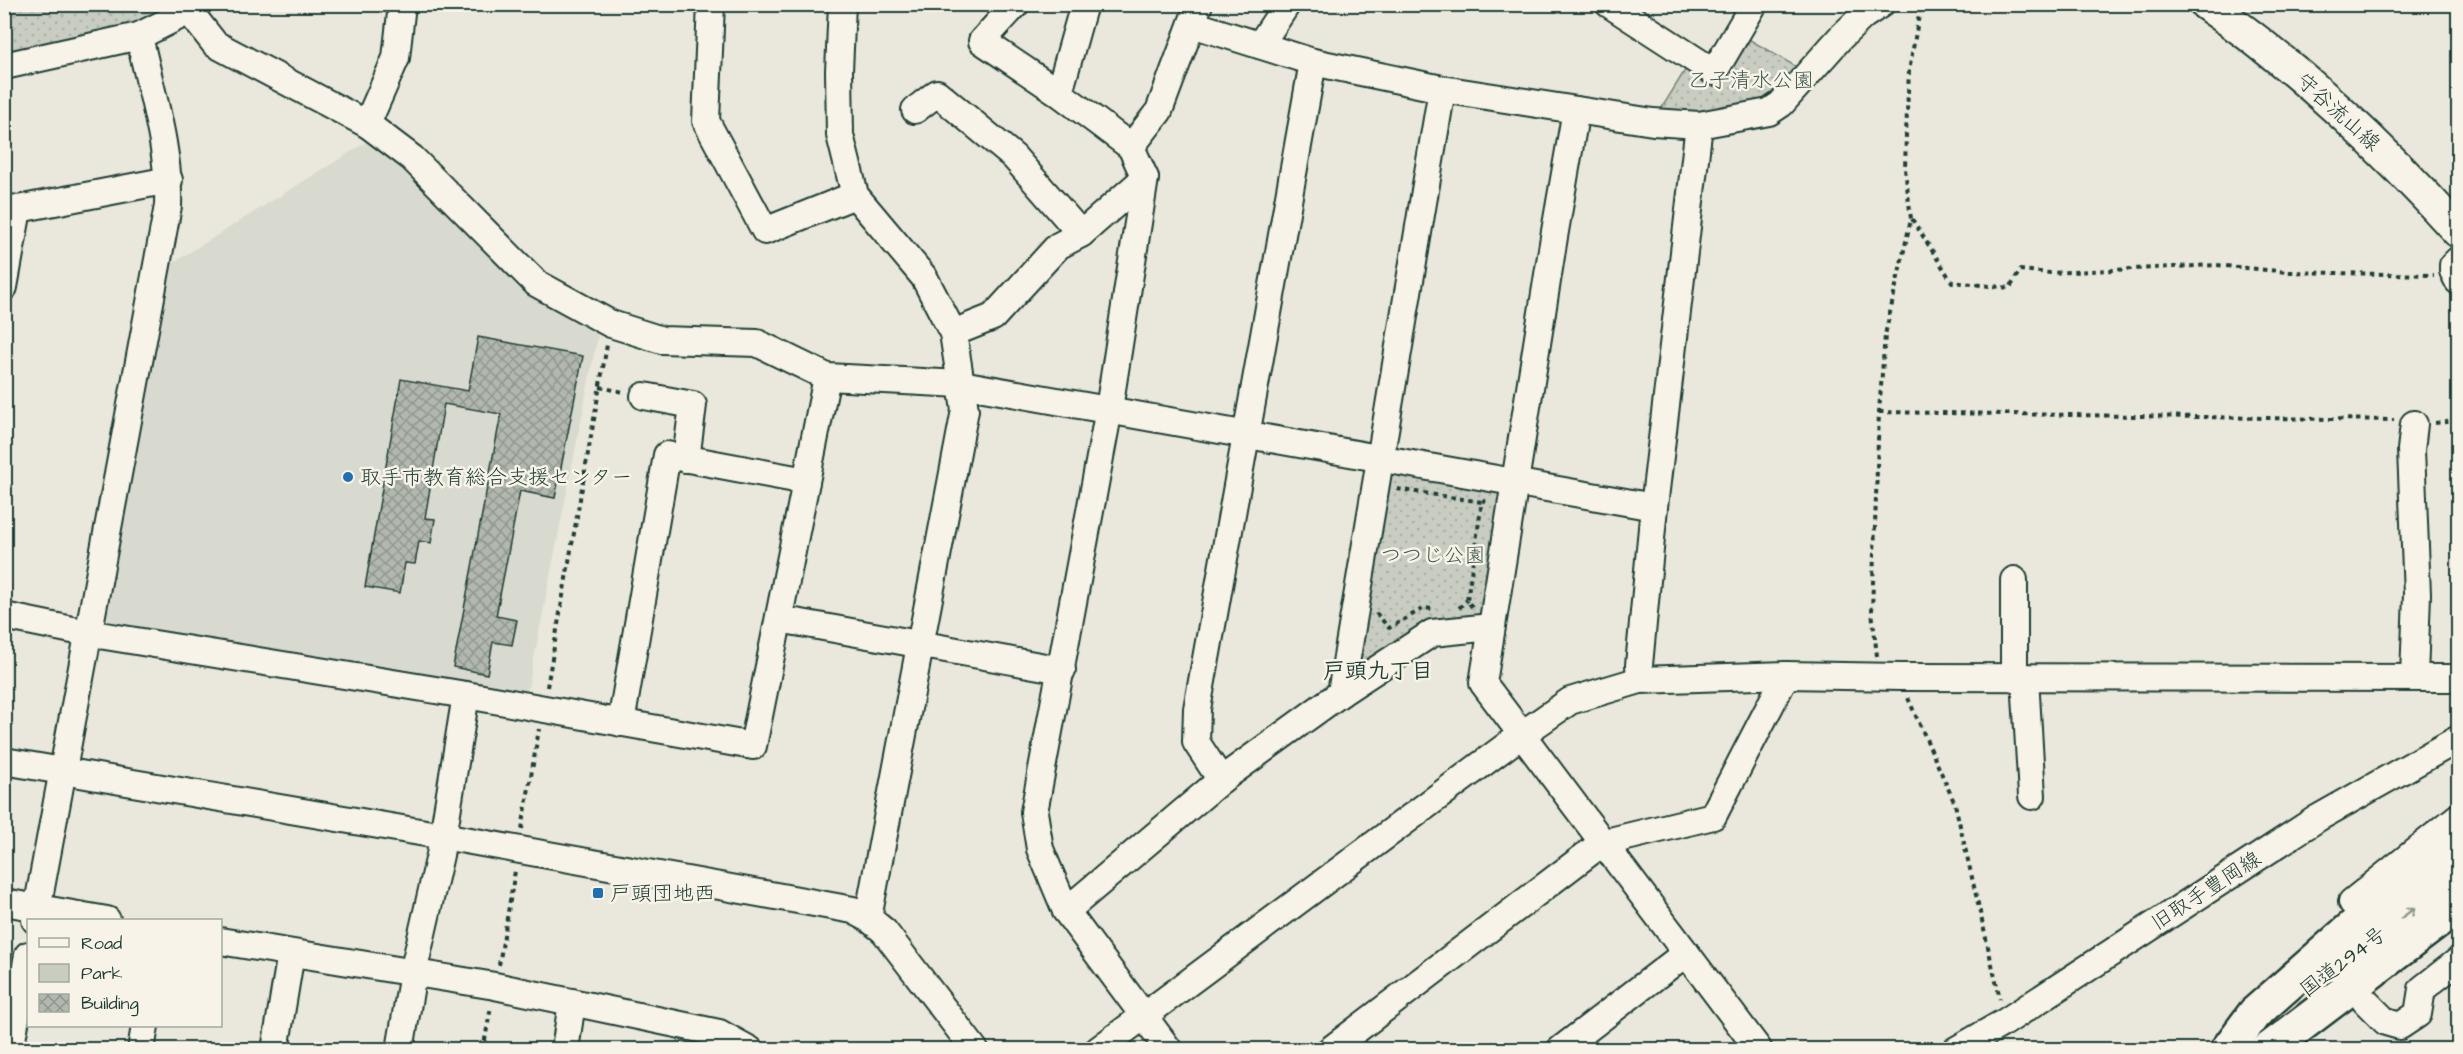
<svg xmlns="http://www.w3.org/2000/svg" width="2463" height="1054" font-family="'Architects Daughter','Klee One',sans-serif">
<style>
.built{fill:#d9dacf}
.green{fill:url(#green-dots);stroke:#74847a;stroke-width:1.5}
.building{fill:url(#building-cross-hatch);stroke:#1f3d34;stroke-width:1.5}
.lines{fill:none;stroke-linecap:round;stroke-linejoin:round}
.minor-casing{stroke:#1f3d34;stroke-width:30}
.major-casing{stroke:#1f3d34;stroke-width:36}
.highway-casing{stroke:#1f3d34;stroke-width:38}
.path{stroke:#1f3d34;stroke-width:4;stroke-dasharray:4.5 4.5;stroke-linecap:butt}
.minor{stroke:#f7f3e8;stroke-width:26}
.major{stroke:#f7f3e8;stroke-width:32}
.highway{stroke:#f7f3e8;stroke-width:33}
.oneway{stroke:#8b988e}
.poi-dot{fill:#1f6fb2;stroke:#f7f3e8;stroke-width:2}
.labels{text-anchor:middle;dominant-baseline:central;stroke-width:5;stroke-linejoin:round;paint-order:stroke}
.park-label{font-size:21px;fill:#415a50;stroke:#f7f3e8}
.street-label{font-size:21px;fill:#1f3d34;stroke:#f7f3e8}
.poi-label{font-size:21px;fill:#1f3d34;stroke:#f7f3e8;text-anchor:start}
.neighbourhood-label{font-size:22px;font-weight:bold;fill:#1f3d34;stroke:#f7f3e8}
</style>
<defs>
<pattern id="green-dots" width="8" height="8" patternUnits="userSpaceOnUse" patternTransform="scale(1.5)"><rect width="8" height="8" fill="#c8ccc1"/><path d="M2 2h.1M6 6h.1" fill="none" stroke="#abb0a6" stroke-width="1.8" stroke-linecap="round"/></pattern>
<pattern id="building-cross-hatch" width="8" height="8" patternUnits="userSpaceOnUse" patternTransform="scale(1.5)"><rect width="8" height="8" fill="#b2b8ae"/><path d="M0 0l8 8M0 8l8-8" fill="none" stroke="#90978e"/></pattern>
</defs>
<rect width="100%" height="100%" fill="#eae8dd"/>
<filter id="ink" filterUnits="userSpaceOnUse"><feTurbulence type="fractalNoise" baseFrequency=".0167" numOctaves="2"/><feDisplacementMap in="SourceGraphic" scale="12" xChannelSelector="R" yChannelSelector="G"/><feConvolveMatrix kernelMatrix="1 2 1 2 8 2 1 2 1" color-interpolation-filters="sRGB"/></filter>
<g filter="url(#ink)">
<path class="built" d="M373,138L599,330L526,698L97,624L166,267Z"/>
<g class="green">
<path d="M4,5H174L131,28L5,56Z"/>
<path d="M1738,33L1807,73L1781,104L1653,122L1692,59L1714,71Z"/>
<path d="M1379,458L1515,482L1491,627L1432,633L1341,693Z"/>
</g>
<path class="building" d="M478,337L583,356L555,498L520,491L496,616L517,620L512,645L493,642L487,674L453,667L501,414L444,404L425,518L435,519L431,543L419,541L415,564L405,563L400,593L365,587L401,379L468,391Z"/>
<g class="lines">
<defs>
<g id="minor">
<path d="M188,4L189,11L215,44L367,124L412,158L536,283L611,324L662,340L757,343L827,377L961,384L1654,507"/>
<path d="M711,4L706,121L765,231L855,195"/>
<path d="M842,4L839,71L840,135L855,195L924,277L953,333L965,410L868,918"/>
<path d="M1016,4L982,41L1059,93L1131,147L1145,178L1109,409L1034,812L1040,849L1066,911L1169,1050"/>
<path d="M1609,4L1714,72L1754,4"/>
<path d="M1192,24L1313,62L1442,89L1653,122L1699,125L1769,112L1781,104L1840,38L1863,16L1881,4"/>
<path d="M1260,45L1287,4"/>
<path d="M4,66L139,36L189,11"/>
<path d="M1059,93L1084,4"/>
<path d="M915,110L937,93L1014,157L1081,234"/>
<path d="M1576,110L1554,237L1483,683L1759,1050"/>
<path d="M367,124L396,58L402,4"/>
<path d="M1131,147L1159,111L1199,4"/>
<path d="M4,207L18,209L169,180"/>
<path d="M2458,260L2453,265V271L2458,281"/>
<path d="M4,287L18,209"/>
<path d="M953,333L993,317L1058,246L1081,234L1145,178"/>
<path d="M644,396L693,405L686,459"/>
<path d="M2414,424L2411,450L2417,594L2414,677"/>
<path d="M2014,580V678"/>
<path d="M4,616L87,633L466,695L753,746L827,377"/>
<path d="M779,619L1062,670"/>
<path d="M2025,678L2032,796"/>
<path d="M1640,680L1639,665L1654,507L1699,125"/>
<path d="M1341,693L1442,89"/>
<path d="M621,723L667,455L806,481"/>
<path d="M4,761L443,836L853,910L868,918L884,931L975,1050"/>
<path d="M1221,780L1196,742L1197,709L1313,62"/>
<path d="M4,902L107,920"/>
<path d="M2352,902L2458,817"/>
<path d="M1066,911L1221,780L1341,693L1432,633L1491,627"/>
<path d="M35,920L168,206C170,149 151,92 139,36"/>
<path d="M220,941L495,986L719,1033L750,1050"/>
<path d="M2365,1001L2386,1022L2400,1026L2418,1014L2422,989L2458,961"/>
<path d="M10,1050L28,955"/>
<path d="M141,1050L145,1026"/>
<path d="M275,1050L291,953"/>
<path d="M400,1050L413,973L440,855L466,695"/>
<path d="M565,1050L572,1002"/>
<path d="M1098,1050L1521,735L1570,701L1640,680L1786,675L1901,677L2458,678"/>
<path d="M1330,1050L1602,843L1713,816L1786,675"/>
<path d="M1560,1050L1686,953"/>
<path d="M1956,1050L2005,1022L2318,818L2458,739"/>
</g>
<path id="major" d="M2206,4C2296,65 2386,151 2458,231"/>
<g id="highway">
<path d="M2339,965L2458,875"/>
<path d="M2228,1049L2254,1014L2371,911L2458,844"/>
<path d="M2268,1050L2458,906"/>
</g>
</defs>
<use href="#minor" class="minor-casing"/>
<use href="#major" class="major-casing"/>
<use href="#highway" class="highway-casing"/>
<g class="path">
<path d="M4,6L12,4"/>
<path d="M1912,219L1952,282L2010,288L2020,270L2050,273L2216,265L2288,272L2434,275"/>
<path d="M600,387L623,392"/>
<path d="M1879,412L2394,420"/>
<path d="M2435,423L2458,421"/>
<path d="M1397,489L1482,502"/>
<path d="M1472,607L1467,600L1482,502L1486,500"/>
<path d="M1459,608L1467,600"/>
<path d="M1376,613L1389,628L1424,608L1432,609"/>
<path d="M1877,656L1872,611L1879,412L1885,335L1911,219L1905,169L1906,133L1909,71L1921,4"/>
<path d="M547,687L607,345"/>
<path d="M1908,698L1955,804L2000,999"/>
<path d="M522,829L539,729"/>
<path d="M499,965L515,871"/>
<path d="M483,1050L491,1007"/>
</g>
<use href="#minor" class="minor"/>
<use href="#major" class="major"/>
<use href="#highway" class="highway"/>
</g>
<defs><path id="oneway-shaft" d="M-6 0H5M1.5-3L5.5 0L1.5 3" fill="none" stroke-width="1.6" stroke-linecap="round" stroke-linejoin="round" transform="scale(1.5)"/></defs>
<use class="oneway" href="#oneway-shaft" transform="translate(2408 913) rotate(-37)"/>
</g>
<g class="poi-dot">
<circle cx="348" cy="477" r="6"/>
<rect x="592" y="887" width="12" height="12" rx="3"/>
</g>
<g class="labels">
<g class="park-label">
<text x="1751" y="80">乙子清水公園</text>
<text x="1433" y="555">つつじ公園</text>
</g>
<g class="street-label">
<text transform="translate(2338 112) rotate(42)">守谷流山線</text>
<text transform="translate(2206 891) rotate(-33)">旧取手豊岡線</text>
<text transform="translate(2343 962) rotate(-37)">国道294号</text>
</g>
<g class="poi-label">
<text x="360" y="477">取手市教育総合支援センター</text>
<text x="610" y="893">戸頭団地西</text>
</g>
<g class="neighbourhood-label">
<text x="1378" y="671">戸頭九丁目</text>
</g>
</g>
<rect width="2463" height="1054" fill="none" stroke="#f7f3e8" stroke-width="24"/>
<rect x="12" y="12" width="2439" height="1030" fill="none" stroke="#1f3d34" stroke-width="2" filter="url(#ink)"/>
<rect x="27" y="919" width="195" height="108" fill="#f7f3e8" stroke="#a1aaa0" stroke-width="1.5"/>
<rect x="39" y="938" width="30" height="9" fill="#f7f3e8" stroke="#a1aaa0" stroke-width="1.5"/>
<text x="81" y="949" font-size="18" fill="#1f3d34">Road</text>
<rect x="39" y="964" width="30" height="18" fill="#c8ccc1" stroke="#a1aaa0" stroke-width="1.5"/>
<text x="81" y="979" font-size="18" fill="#1f3d34">Park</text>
<rect x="39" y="994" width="30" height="18" fill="url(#building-cross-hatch)" stroke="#a1aaa0" stroke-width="1.5"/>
<text x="81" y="1009" font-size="18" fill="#1f3d34">Building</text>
</svg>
